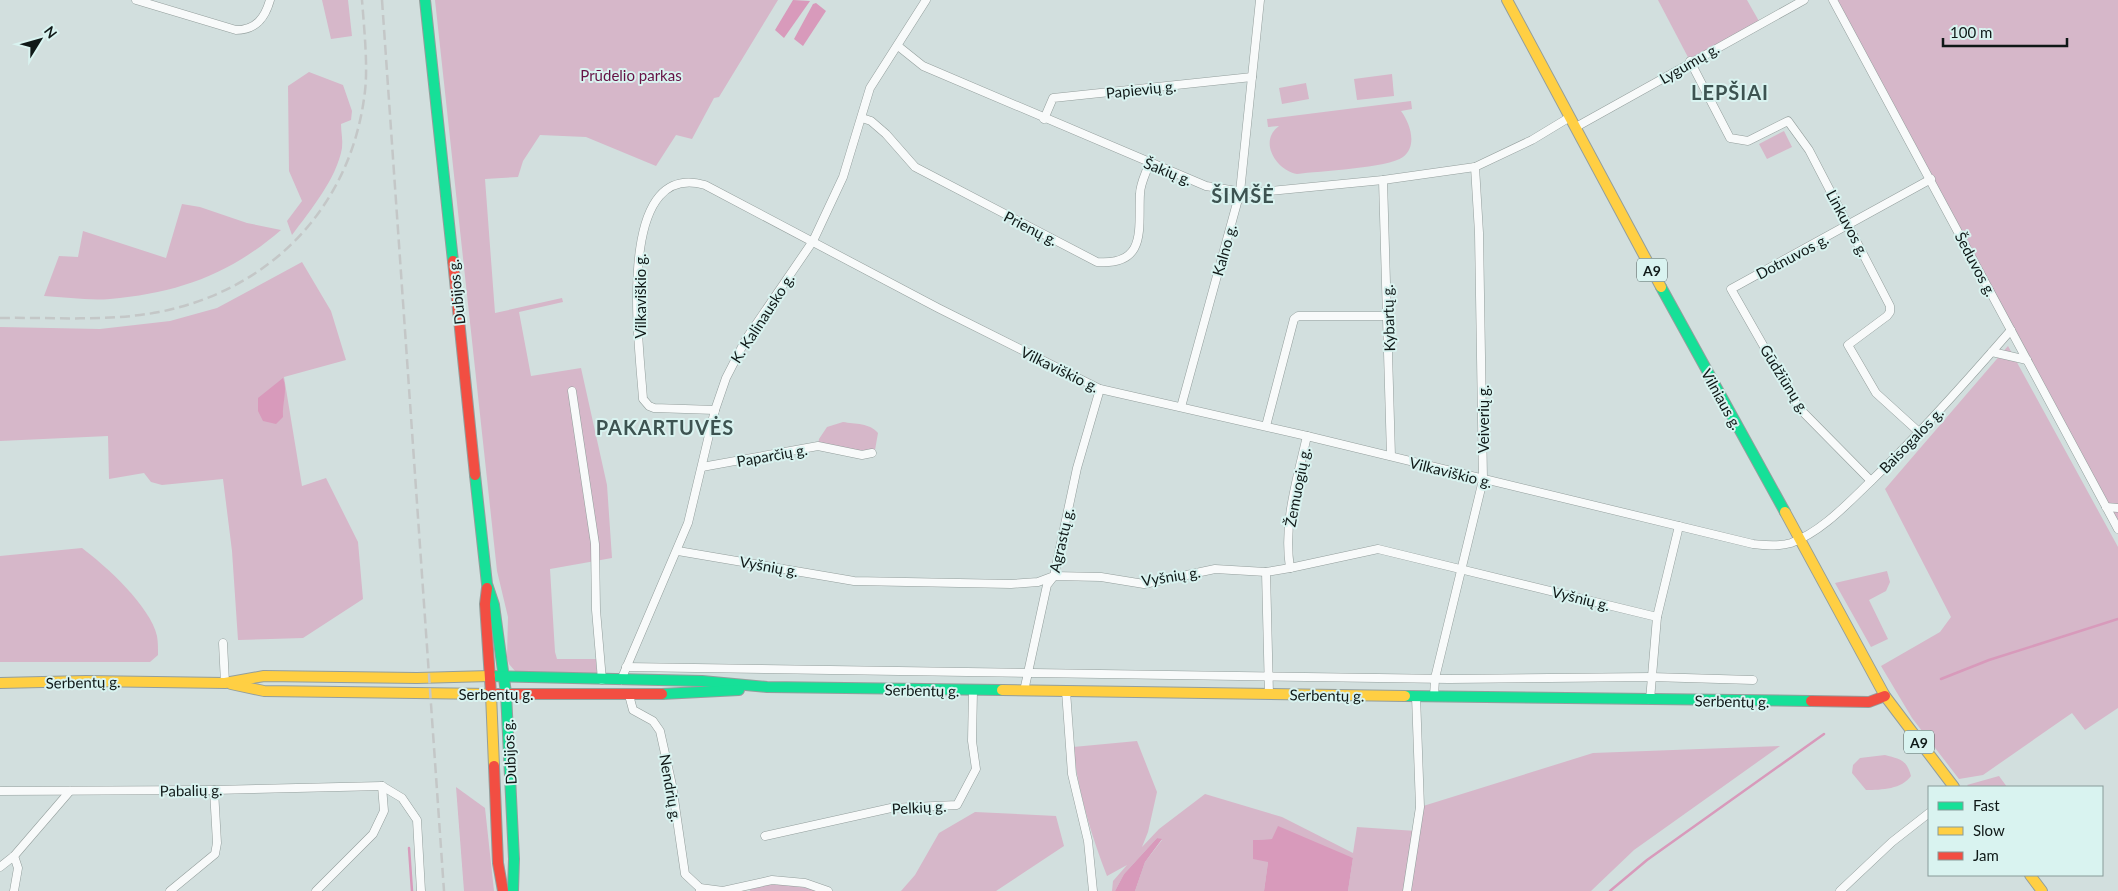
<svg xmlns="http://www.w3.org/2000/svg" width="2118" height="891" font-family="Lato,sans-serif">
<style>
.green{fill:#d6b7c9}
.water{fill:#d89abb}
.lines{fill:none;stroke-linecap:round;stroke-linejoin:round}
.stream{stroke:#d89abb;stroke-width:2.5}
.street-casing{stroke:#939e9c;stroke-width:9}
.fast-casing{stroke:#939e9c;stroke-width:12}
.slow-casing{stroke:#939e9c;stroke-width:12}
.jam-casing{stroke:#939e9c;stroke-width:12}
.street{stroke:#f8fafa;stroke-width:8}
.fast{stroke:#16e098;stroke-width:10}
.slow{stroke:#ffcf43;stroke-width:10}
.jam{stroke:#f24e42;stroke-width:10}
.rail{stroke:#c4c7c7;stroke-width:2.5;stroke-dasharray:10 5;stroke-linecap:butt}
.labels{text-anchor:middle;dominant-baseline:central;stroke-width:4;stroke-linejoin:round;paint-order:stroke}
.shield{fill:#d9f3f0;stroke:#4c5a58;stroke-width:1}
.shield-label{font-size:14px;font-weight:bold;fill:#0f1817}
.street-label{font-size:15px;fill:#0f1817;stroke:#d9f3f0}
.park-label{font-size:15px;fill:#651144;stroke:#d9f3f0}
.district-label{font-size:20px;font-weight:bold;letter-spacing:1px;fill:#3d5351;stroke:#d9f3f0}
</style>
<rect width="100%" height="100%" fill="#d2dfde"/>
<g class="green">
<path d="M322,0H348L352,36L331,39Z"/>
<path d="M435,0H778L719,97L714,98L692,139L676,135L656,166L586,137L540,135L523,161L518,177L485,179L495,313L562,298L563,302L519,312L531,376L581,368L607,485L612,558L550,569L555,652L557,659H596L597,676L515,671L509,664L507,657L508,617L497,571Z"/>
<path d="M1658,0H1747L1760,23L1690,61Z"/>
<path d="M1833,0H2118V530Z"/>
<path d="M309,72L343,85L352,111L351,120L341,124C341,132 343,140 342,148C337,178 310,211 292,235L287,221L302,201L289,171L288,86Z"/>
<path d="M1392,74L1394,96L1357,100L1354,79Z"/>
<path d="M1306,83L1309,99L1282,104L1279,88Z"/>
<path d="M1411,101L1412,109L1401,111C1410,123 1418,146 1403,157C1388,168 1319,171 1297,174C1276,170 1258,141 1279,126L1268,127L1267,119Z"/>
<path d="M1784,131L1792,147L1767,159L1759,144Z"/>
<path d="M182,204L200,207L247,223L281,230C229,275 177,293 110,299C89,301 66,297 44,296L59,256L78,257L83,231L166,258Z"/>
<path d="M302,262L331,311L346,360L284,377L302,486L326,478L358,542L363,599L303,638L238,640L232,551L223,479L162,485L151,482L144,473L109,479L108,436L0,441V327L100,329L170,321L217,308Z"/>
<path d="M2008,346L2118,547V708L2085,730L2072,713L1983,775L1959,779L1912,718L1881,666L1940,632L1951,617L1885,489Z"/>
<path d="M843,422C855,424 870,423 878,433L875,450L872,453L818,446L819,439L827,427Z"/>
<path d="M82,548C106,566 150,606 157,636C158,642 158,649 158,655L150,662H0V556Z"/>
<path d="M1887,571L1890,582L1886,591L1869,600L1888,639L1871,647L1835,583Z"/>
<path d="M1137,741L1157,792L1148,832L1142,847L1159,829L1205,794L1282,817L1353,853L1357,827L1416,831L1420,807L1593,753L1780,746L1634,850L1591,891H1348L1353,858L1273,839L1253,840L1268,862L1264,891H1135L1145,862L1162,840L1157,838L1124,874L1115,891H1112L1113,881L1127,865L1107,876C1091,835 1078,791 1073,747Z"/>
<path d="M1885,755C1900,759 1907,760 1911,776C1902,789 1882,790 1866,790L1852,773L1853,765L1860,758Z"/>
<path d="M1999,776L2007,787H1969L1967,785Z"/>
<path d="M456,787L485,808L494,891H464Z"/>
<path d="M975,812L1056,816L1064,846L996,891H901L915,875L939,833Z"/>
<path d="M776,883L819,890L820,891H750L751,887Z"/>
</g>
<g class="water">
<path d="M793,0L810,1L784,38L775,30Z"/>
<path d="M816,3L826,11L803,46L794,39L813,4Z"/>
<path d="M283,378C288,391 282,402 283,417L276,424L263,421L258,411V398Z"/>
<path d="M1278,826L1353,858L1348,891H1264L1268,862L1253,859V840L1272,839Z"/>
<path d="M1157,838L1162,839L1145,862L1135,891H1115L1124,874Z"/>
</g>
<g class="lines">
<g class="stream">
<path d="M1941,679L1989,660L2118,619"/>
<path d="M409,848L412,891"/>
<path d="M1610,891L1647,860L1824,734"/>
</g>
<defs>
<g id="street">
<path d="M136,0L236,30C256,30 265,18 270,0"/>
<path d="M1833,0L2118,529"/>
<path d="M898,46L923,66L1206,186L1249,193L1383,180L1475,167L1532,140L1570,117"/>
<path d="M1690,61L1730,138L1748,141L1788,121L1809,150L1890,306V312L1887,316L1848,345L1876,393L1920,433"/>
<path d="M862,118L871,121L886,134L915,167L1097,262C1148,266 1138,227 1140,194C1140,184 1146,173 1149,164"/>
<path d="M1044,119L1053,98L1252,77"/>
<path d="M1576,127L1804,0"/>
<path d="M1383,180L1391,456"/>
<path d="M1992,352L2027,360"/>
<path d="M572,391L595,544L596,610L602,680"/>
<path d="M1181,407L1240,192L1260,0"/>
<path d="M715,410L654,408L649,406L643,399C640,350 613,159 705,185L938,308L1100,389L1307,436L1753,544C1765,545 1778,547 1791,543C1821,532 1846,505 1869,483C1919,435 1965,383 2011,330"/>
<path d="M1266,426L1294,319L1298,316H1388"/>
<path d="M702,467L818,446L862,455L872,453"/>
<path d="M1871,481L1799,408L1731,289L1931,179"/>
<path d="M2106,507L2118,508"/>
<path d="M678,551L854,581L1011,584L1038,582L1054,576L1101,577L1144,584L1215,569L1266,572L1290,568L1378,549L1657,617"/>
<path d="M1290,568C1283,523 1297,480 1307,436"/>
<path d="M1266,572L1269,694"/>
<path d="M223,643L225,683"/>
<path d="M626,667L1449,679L1651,677L1753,680"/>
<path d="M621,680L688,523L715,410L726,378L746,339L813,241L843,177L870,88L926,0"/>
<path d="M1024,691L1047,585L1054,576L1077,468L1100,389"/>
<path d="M1066,691L1072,774L1088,841L1093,891"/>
<path d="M629,695L633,710L653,721L660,731L672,785L685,874L700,888"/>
<path d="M1434,697L1435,678L1483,480L1479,233L1475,167"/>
<path d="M1650,700L1657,617L1679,526"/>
<path d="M382,786L402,798L417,820L421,891"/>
<path d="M0,791L214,790L382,786"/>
<path d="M765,836L891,808L957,805L976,769L972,741L973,691"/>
<path d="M14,856L18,868L14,891"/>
<path d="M0,867L14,856L70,791"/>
<path d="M170,891L215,854L217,843L214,790"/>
<path d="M316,891L373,834L384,811L382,786"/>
<path d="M700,891V888L723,891L772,880L805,883L828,891"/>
<path d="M1407,891L1420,807L1416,696"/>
<path d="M1840,891L1892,842L1929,813"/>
</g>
<g id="fast">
<path d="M425,0L453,261"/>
<path d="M1661,287L1785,512"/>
<path d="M475,475L487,584L494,605L506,693"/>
<path d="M490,676L702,681L767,687L1002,690"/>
<path d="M506,693L514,859L513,891"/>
<path d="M662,694L739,690"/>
<path d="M1405,696L1811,701"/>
</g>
<g id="slow">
<path d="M1507,0L1661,287"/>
<path d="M1785,512L1885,696L1954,787"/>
<path d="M0,683L86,681L225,683L264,676L417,678L490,676"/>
<path d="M231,684L264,691L491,694L494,766"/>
<path d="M1002,690L1405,696"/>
<path d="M2030,875L2042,891"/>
</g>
<g id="jam">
<path d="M453,261L475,475"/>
<path d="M487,588L485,604L491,694H662"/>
<path d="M1811,701L1869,702L1885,696"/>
<path d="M494,766L498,863L503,891"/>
</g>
</defs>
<use href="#street" class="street-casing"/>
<use href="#fast" class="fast-casing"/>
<use href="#slow" class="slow-casing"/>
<use href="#jam" class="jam-casing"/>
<use href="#street" class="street"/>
<use href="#fast" class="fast"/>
<use href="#slow" class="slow"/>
<use href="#jam" class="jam"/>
<g class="rail">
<path d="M382,0L444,891"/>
<path d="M0,318C52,317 107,322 159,312C271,290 352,206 365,91C368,65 364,27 362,0"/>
</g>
</g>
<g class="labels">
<g class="shield">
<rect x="1637" y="258.5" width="30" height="23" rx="4"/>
<rect x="1904" y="730.5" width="30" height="23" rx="4"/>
</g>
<g class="shield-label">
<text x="1652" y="270">A9</text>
<text x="1919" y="742">A9</text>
</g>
<g class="street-label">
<text transform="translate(1689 63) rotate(-30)">Lygumų g.</text>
<text transform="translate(1141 89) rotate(-6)">Papievių g.</text>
<text transform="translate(1168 171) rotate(22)">Šakių g.</text>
<text transform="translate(1848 223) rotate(62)">Linkuvos g.</text>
<text transform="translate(1031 228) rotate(27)">Prienų g.</text>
<text transform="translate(1224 250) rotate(-74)">Kalno g.</text>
<text transform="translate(1792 256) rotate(-28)">Dotnuvos g.</text>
<text transform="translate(1976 264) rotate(62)">Šeduvos g.</text>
<text transform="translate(456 292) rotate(-96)">Dubijos g.</text>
<text transform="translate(640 296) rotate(-90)">Vilkaviškio g.</text>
<text transform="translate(762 318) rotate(-57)">K. Kalinausko g.</text>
<text transform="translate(1388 318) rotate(-92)">Kybartų g.</text>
<text transform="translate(1060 369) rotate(26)">Vilkaviškio g.</text>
<text transform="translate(1785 379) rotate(58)">Gūdžiūnų g.</text>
<text transform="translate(1722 399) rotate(61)">Vilniaus g.</text>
<text transform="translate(1483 419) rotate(-90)">Veiverių g.</text>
<text transform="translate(1911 440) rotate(-46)">Baisogalos g.</text>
<text transform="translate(772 455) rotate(-10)">Paparčių g.</text>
<text transform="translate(1451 472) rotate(14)">Vilkaviškio g.</text>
<text transform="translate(1297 487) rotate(-79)">Žemuogių g.</text>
<text transform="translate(1061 540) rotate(-77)">Agrastų g.</text>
<text transform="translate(769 566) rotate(10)">Vyšnių g.</text>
<text transform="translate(1171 576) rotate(-9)">Vyšnių g.</text>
<text transform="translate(1581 598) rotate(14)">Vyšnių g.</text>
<text transform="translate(83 682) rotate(-1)">Serbentų g.</text>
<text transform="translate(922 690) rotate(1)">Serbentų g.</text>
<text x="496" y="694">Serbentų g.</text>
<text transform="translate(1327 695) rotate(1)">Serbentų g.</text>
<text transform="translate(1732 701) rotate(1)">Serbentų g.</text>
<text transform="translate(509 752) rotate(-93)">Dubijos g.</text>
<text transform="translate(671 788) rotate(80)">Nendrių g.</text>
<text transform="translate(191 790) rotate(-1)">Pabalių g.</text>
<text transform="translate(919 807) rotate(-3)">Pelkių g.</text>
</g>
<g class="park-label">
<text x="631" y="75">Prūdelio parkas</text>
</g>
<g class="district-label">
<text x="1730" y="92">LEPŠIAI</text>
<text x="1243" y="195">ŠIMŠĖ</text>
<text x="665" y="427">PAKARTUVĖS</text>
</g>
</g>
<rect x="1928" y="786" width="175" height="90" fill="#d9f3f0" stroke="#889b99"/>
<rect x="1938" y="802" width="25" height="8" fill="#16e098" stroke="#889b99"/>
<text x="1973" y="811" font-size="15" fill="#0f1817">Fast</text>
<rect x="1938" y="827" width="25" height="8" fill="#ffcf43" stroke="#889b99"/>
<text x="1973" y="836" font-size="15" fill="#0f1817">Slow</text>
<rect x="1938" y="852" width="25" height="8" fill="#f24e42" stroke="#889b99"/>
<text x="1973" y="861" font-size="15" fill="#0f1817">Jam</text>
<g transform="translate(40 40) rotate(53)" stroke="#d9f3f0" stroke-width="4" paint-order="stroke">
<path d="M0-4L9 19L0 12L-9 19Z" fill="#0f1817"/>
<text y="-8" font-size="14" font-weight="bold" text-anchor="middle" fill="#0f1817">N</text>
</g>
<path d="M1943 38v8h124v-8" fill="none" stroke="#0f1817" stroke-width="2.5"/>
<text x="1950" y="38" font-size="15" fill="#0f1817" stroke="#d9f3f0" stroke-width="4" paint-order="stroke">100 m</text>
</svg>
